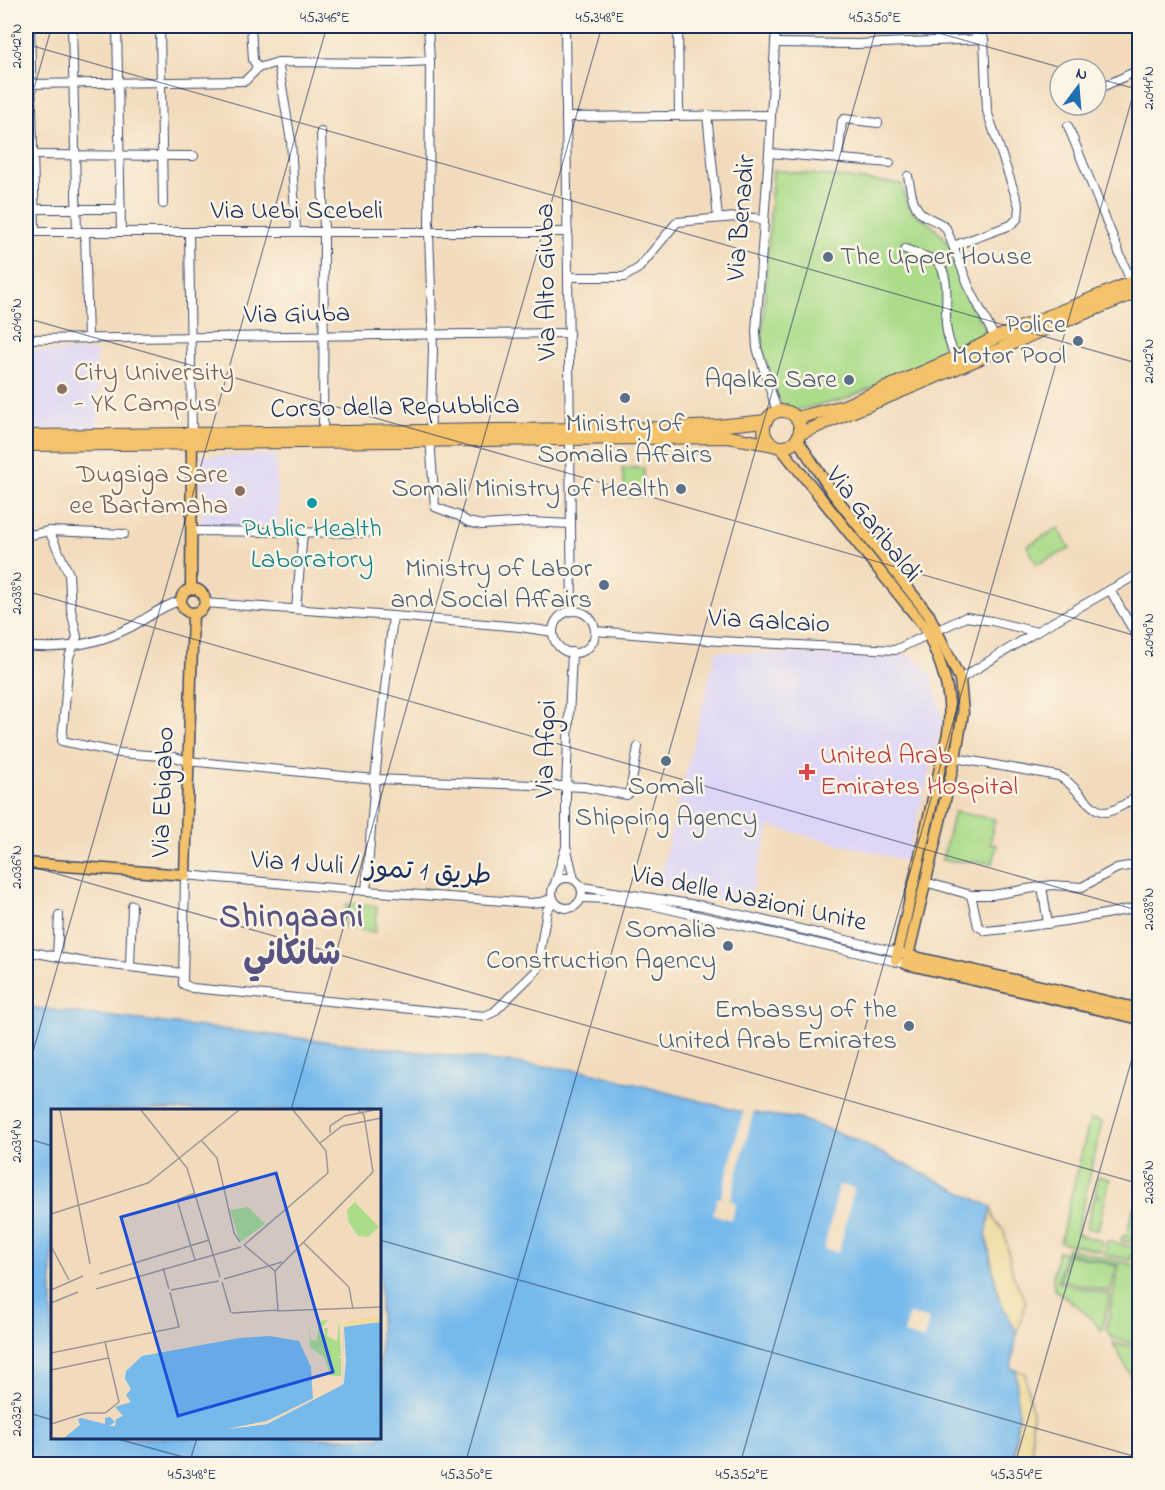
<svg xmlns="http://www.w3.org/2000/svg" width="1165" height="1490" font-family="'Indie Flower','Playpen Sans Arabic',sans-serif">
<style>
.built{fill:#ddd5f6}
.green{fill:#abdc8a;stroke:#638674;stroke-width:1.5}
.sand{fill:#eeda9e;stroke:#84847e;stroke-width:1.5}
.water{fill:#76baec;stroke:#4874a5;stroke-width:1.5;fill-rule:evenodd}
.pier{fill:#f2dbbc}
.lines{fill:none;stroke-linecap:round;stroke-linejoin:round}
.minor-casing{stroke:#3b496c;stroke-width:10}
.major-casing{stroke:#3b496c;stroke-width:13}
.highway-casing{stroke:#3b496c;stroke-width:14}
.minor{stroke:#fff;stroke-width:8}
.major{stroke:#f3c26a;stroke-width:10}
.highway{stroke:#f3c26a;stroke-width:12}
.ticks{fill:none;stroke:#1b2f5e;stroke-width:1.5;stroke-opacity:0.45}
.service-dot{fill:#5c6f8a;stroke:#fcf5e5;stroke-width:2}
.education-dot{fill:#8d6e63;stroke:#fcf5e5;stroke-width:2}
.culture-dot{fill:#0f9aa8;stroke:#fcf5e5;stroke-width:2}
.health-dot{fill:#e0444e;stroke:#fcf5e5;stroke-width:2}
.labels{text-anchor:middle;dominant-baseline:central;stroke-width:5;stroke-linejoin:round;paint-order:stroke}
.street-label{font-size:27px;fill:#1b2f5e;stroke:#fcf5e5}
.service-label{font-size:27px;fill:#4e5e75;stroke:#fcf5e5;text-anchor:end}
.education-label{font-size:27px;fill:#785e54;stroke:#fcf5e5;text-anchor:start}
.culture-label{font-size:27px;fill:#0d838f;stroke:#fcf5e5}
.health-label{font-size:27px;fill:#be3a42;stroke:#fcf5e5;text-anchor:start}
.district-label{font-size:33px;font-weight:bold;letter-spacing:1.5px;fill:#595383;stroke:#fcf5e5}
.inset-road{fill:none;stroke:#9c9696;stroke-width:1.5}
.view{fill:#1d4ed8;fill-opacity:0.15;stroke:#1d4ed8;stroke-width:3}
.inset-edge{fill:none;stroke:#1b2f5e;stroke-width:3}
.neatline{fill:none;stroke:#1b2f5e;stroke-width:2}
.ticks-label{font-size:15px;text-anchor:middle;fill:#1b2f5e}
</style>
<rect width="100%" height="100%" fill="#fcf5e5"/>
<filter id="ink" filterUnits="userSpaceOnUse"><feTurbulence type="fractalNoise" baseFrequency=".0167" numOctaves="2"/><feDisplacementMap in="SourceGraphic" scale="12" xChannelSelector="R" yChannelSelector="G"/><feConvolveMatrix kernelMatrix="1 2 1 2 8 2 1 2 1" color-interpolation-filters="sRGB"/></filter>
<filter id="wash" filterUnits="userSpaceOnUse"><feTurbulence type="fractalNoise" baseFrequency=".008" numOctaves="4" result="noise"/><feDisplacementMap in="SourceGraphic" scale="24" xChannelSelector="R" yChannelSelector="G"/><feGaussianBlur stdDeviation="1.35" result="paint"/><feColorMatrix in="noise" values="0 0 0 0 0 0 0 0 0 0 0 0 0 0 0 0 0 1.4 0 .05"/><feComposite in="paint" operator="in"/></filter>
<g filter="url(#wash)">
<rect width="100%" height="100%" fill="#f2dbbc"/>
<g class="built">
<path d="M26,351H96L99,428L26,430Z"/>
<path d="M276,455L279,527L202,526V456Z"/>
<path d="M716,651L887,659L896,655L911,656L923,663L932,678L943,719L906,861L770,826L747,907L658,885Z"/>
</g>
<g class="green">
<path d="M773,170L902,184C908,221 921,211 942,236C955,251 957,273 964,291C971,307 981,321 989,336L843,400L795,410L782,406L764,357L762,340Z"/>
<path d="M622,468H644L643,496L626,497Z"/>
<path d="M1058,528L1070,549L1037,564L1027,546Z"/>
<path d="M954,812L995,819L990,844L997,845L993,863L942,860Z"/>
<path d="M346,904L377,906L375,932L344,927Z"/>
<path d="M1090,1119L1102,1122L1077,1232L1079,1235L1102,1241L1100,1251L1060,1242Z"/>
<path d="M1098,1176L1110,1179L1098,1230L1086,1228L1094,1196L1100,1197V1195L1095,1193Z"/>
<path d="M1133,1208L1140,1210L1131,1243L1121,1241L1122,1236L1126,1237Z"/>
<path d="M1107,1241L1131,1247L1135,1244L1131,1260L1104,1254Z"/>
<path d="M1067,1248L1139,1266V1345L1112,1338L1106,1330L1119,1265L1066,1252Z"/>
<path d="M1058,1251L1065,1253L1058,1282L1110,1295L1102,1330L1082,1310L1054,1289L1053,1276Z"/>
<path d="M1067,1254L1117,1266L1110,1292L1060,1280Z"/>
<path d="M1113,1343L1139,1348V1419L1130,1374Z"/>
</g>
<g class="sand">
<path d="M991,1207L994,1219L1004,1231L1013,1275L1026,1302L1017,1333L999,1299L986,1235Z"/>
<path d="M1016,1370L1025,1373L1032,1412V1464H1014L1018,1415Z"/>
</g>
<path class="water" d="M26,1007L586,1071L738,1111L800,1119L849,1137L991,1207L986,1235L988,1247L999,1299L1017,1333L1011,1368L1016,1370L1018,1415L1013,1464H26ZM52,1110H380V1438H52Z"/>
<g class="pier">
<path d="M744,1109L754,1110L730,1201L736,1202L732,1220L713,1215L717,1198H721Z"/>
<path d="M839,1185L854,1188L839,1252L824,1249Z"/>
<path d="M909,1314L929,1319L924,1340L904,1334Z"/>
</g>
</g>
<g filter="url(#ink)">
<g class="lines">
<defs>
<g id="minor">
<path d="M30,26L35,232"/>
<path d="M72,26L77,233"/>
<path d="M117,26L121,232"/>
<path d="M160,26L163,204"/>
<path d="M251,26L253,60L258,68"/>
<path d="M428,26L430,61L429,232L433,350L430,439L435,507L459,516L468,522L482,525L530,522L571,524"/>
<path d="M565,26L572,611"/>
<path d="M678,26L679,115"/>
<path d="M776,26L769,153L756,331L757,348L777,411"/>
<path d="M1045,29L1063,26"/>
<path d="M976,39V32L984,26"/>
<path d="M775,43L858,44L984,39L987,111L1019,206L1018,218L1011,225L953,246"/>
<path d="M1138,53L1140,52"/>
<path d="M278,62L291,141L296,232"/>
<path d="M26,84L245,81L258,68L278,62L392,63L430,61"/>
<path d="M1096,90L1132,73L1140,74"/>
<path d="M707,115L718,218"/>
<path d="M566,117L770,115"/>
<path d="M1068,126L1131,282"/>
<path d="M321,132L324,232L323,438"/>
<path d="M769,153L890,163"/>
<path d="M26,155L194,156"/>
<path d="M838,159L842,121L844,119L878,123"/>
<path d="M908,176C911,190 912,209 925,216C932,220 940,222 946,228L970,289L995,338"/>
<path d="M34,209H121"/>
<path d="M26,232H568"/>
<path d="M85,232L88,339"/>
<path d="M189,232L192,435"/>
<path d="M905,249L937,261C951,276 945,306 946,325C947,338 952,350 957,361"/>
<path d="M568,277H624L639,268L677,222L736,217L755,218L764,222"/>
<path d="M26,339L569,333"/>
<path d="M49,531L69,574L71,610L77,637L69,657L62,741L120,753L175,757L187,761L375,779L585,787L627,795L630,792L638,747"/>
<path d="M192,531L367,533"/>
<path d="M26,536L49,531L124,534"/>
<path d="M1110,590L1140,642"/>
<path d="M204,603L393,616L520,627L553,632"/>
<path d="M296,609L303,533"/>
<circle cx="574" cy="632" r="21"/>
<path d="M595,631L720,641L895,650L966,617L992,621L1037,632"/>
<path d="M26,646C62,650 98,644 131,627C148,618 161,606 180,601"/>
<path d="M572,652L566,787V846L574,879"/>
<path d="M960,679L1044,627L1140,573"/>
<path d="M955,758L1058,776C1075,782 1089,812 1106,812C1117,811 1130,800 1140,795"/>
<path d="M1135,797L1140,806"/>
<circle cx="567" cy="893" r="15"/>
<path d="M925,882L971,895H992L1052,885L1082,887L1117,868L1140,864"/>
<path d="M555,884L566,847"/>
<path d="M1042,886L1048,924"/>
<path d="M582,887L703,906L901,953"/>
<path d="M366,891L375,779L393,616"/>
<path d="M971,895L978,926L986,931C1038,926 1089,918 1140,907"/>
<path d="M553,898L542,902L530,903L366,891L185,875L183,984L192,988L485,1016L494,1012L537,970L547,910L554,901"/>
<path d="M582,898L612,899L651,905L902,963"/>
<path d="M26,951L85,962L182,973"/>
<path d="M57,956L59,915"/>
<path d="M130,966L132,905"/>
</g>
<g id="major">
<path d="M797,439L834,495L929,615L960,679L963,713L955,758L906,964L1140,1019"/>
<path d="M780,447L924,626C941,661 954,694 948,733L896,960"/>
<path d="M191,589L192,436"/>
<circle cx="193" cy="601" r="12"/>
<path d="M26,863L185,875L193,613"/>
<path d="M907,955L1140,1009"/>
</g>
<g id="highway">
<circle cx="782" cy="429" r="18"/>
<path d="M796,418L844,406L955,358L995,338L1140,279"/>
<path d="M799,434L988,355L1033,334L1140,291"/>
<path d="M26,436L667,428L717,426L766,421"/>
<path d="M26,445C260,444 494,439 728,437L774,445"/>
</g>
</defs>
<use href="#minor" class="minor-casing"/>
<use href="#major" class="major-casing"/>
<use href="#highway" class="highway-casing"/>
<use href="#minor" class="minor"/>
<use href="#major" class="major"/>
<use href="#highway" class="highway"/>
</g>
</g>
<path class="ticks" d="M914,26L1066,69M26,44L1140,364M1096,78L1140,90M26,116L52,26M26,318L1140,637M26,591L1140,911M26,865L1140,1184M26,1076L327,26M291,1110L602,26M26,1138L52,1146M380,1240L1140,1458M26,1412L52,1420M114,1438L209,1464M189,1464L197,1438M465,1464L877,26M740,1464L1140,71M1015,1464L1140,1031"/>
<g class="service-dot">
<circle cx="828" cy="257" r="6"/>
<circle cx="1078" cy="341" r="6"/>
<circle cx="849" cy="380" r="6"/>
<circle cx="625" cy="398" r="6"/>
<circle cx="681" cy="489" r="6"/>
<circle cx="604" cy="585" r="6"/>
<circle cx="666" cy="761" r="6"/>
<circle cx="728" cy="946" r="6"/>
<circle cx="909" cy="1026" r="6"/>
</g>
<g class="education-dot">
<circle cx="62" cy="389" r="6"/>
<circle cx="240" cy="491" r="6"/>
</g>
<circle class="culture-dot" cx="312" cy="503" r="6"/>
<path class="health-dot" d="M804 763h6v6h6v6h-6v6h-6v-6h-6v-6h6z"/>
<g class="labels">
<g class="street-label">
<text x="297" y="211">Via Uebi Scebeli</text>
<text transform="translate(742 218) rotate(-85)">Via Benadir</text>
<text transform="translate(547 282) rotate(-91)">Via Alto Giuba</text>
<text transform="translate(297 315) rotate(-1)">Via Giuba</text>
<text transform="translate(395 408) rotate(-1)">Corso della Repubblica</text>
<text transform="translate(873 525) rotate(52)">Via Garibaldi</text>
<text transform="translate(769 622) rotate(3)">Via Galcaio</text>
<text transform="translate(547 749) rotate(-88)">Via Afgoi</text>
<text transform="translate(164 792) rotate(-88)">Via Ebigabo</text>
<text transform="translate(371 869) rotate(4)">Via 1 Juli / طريق 1 تموز</text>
<text transform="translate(749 899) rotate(12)">Via delle Nazioni Unite</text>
</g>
<g class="service-label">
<text x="840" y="257" text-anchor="start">The Upper House</text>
<text x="1066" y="325">Police<tspan x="1066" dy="31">Motor Pool</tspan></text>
<text x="837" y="380">Aqalka Sare</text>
<text x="625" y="424" text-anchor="middle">Ministry of<tspan x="625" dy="31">Somalia Affairs</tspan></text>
<text x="669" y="489">Somali Ministry of Health</text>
<text x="592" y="569">Ministry of Labor<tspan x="592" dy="31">and Social Affairs</tspan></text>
<text x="666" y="787" text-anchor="middle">Somali<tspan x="666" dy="31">Shipping Agency</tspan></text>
<text x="716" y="930">Somalia<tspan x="716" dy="31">Construction Agency</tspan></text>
<text x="897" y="1010">Embassy of the<tspan x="897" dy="31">United Arab Emirates</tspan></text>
</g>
<g class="education-label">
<text x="74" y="373">City University<tspan x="74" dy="31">- YK Campus</tspan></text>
<text x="228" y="475" text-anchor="end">Dugsiga Sare<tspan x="228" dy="31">ee Bartamaha</tspan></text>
</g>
<g class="culture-label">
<text x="312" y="529">Public Health<tspan x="312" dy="31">Laboratory</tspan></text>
</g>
<g class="health-label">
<text x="820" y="756">United Arab<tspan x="820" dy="31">Emirates Hospital</tspan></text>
</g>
<g class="district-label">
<text x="292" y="918">Shingaani<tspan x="292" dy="38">شانكاني</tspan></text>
</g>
</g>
<g transform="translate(51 1109)">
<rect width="330" height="330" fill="#f2dbbc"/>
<path d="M304,93L328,118L317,128L307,127L297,112L296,101ZM197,98L214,115L189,133L179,101ZM277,211L272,218L269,215L270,224L274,226L273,219H277L276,227L286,232L288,211L290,247H286L290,249V267H280L273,248L259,238L258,216L260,231L266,232L268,212Z" fill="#abdc8a"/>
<path d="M319,207L330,209V213L293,218L292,214Z" fill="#eeda9e"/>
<path d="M330,213V329H13L29,316L27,310L30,309L54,315V309L59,308L64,313L58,317H64L65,310L72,307L64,298L80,293L75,286L80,280L74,270L75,262L91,247L189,229L219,227L248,232L260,258L262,291L216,312L177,320L216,315L291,276L293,218Z" fill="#76baec"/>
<path d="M293,218L295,252L293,274L291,276L216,315L176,320L216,312L291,275Z" fill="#f2dbbc"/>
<path class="inset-road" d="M9,1L39,155M90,1L136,59L169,168M242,1L275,42L277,64M307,1L313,6L322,63M279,24V17L294,7L323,1M151,32L166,49L183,124L189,133M269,34L291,17L330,9M0,105L97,74L188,1M252,133L298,178L302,200M193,136L224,162L227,202L330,198M193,136L277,64M0,137L18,171M144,151L126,91L144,84M112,159L118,180M224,162L322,63M48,165L158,131M173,170L231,153M171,173L180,204M45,180L190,138M0,181L32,167M120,181L168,172M0,194L27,183M181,204L227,201M0,244L128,218L119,183M0,261L57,249M0,315L35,304H54L68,293L54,233"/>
<path class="view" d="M225,64L282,263L127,307L70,108Z"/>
<rect width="330" height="330" class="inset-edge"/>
</g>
<rect width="1165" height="1490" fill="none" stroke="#fcf5e5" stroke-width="66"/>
<g transform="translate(1078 87) rotate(16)"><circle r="28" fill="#fcf5e5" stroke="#a2a6af" stroke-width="1.5"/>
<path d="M0-4.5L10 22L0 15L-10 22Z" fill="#1f6fb2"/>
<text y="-9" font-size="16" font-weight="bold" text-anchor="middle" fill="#1b2f5e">N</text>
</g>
<rect x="33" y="33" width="1099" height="1424" class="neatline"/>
<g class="ticks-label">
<text x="325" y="22">45.346°E</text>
<text x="600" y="22">45.348°E</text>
<text x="875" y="22">45.350°E</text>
<text transform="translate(16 46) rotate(-90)" y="5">2.042°N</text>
<text transform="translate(1148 88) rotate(-90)" y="5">2.044°N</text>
<text transform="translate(16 320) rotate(-90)" y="5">2.040°N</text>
<text transform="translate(1148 361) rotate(-90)" y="5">2.042°N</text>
<text transform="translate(16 593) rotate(-90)" y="5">2.038°N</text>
<text transform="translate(1148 635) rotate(-90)" y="5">2.040°N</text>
<text transform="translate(16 867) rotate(-90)" y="5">2.036°N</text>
<text transform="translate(1148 909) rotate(-90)" y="5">2.038°N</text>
<text transform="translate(16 1141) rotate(-90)" y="5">2.034°N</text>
<text transform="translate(1148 1182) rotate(-90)" y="5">2.036°N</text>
<text transform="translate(16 1414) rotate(-90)" y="5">2.032°N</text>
<text x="192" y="1479">45.348°E</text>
<text x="467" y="1479">45.350°E</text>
<text x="742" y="1479">45.352°E</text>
<text x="1017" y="1479">45.354°E</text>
</g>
</svg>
